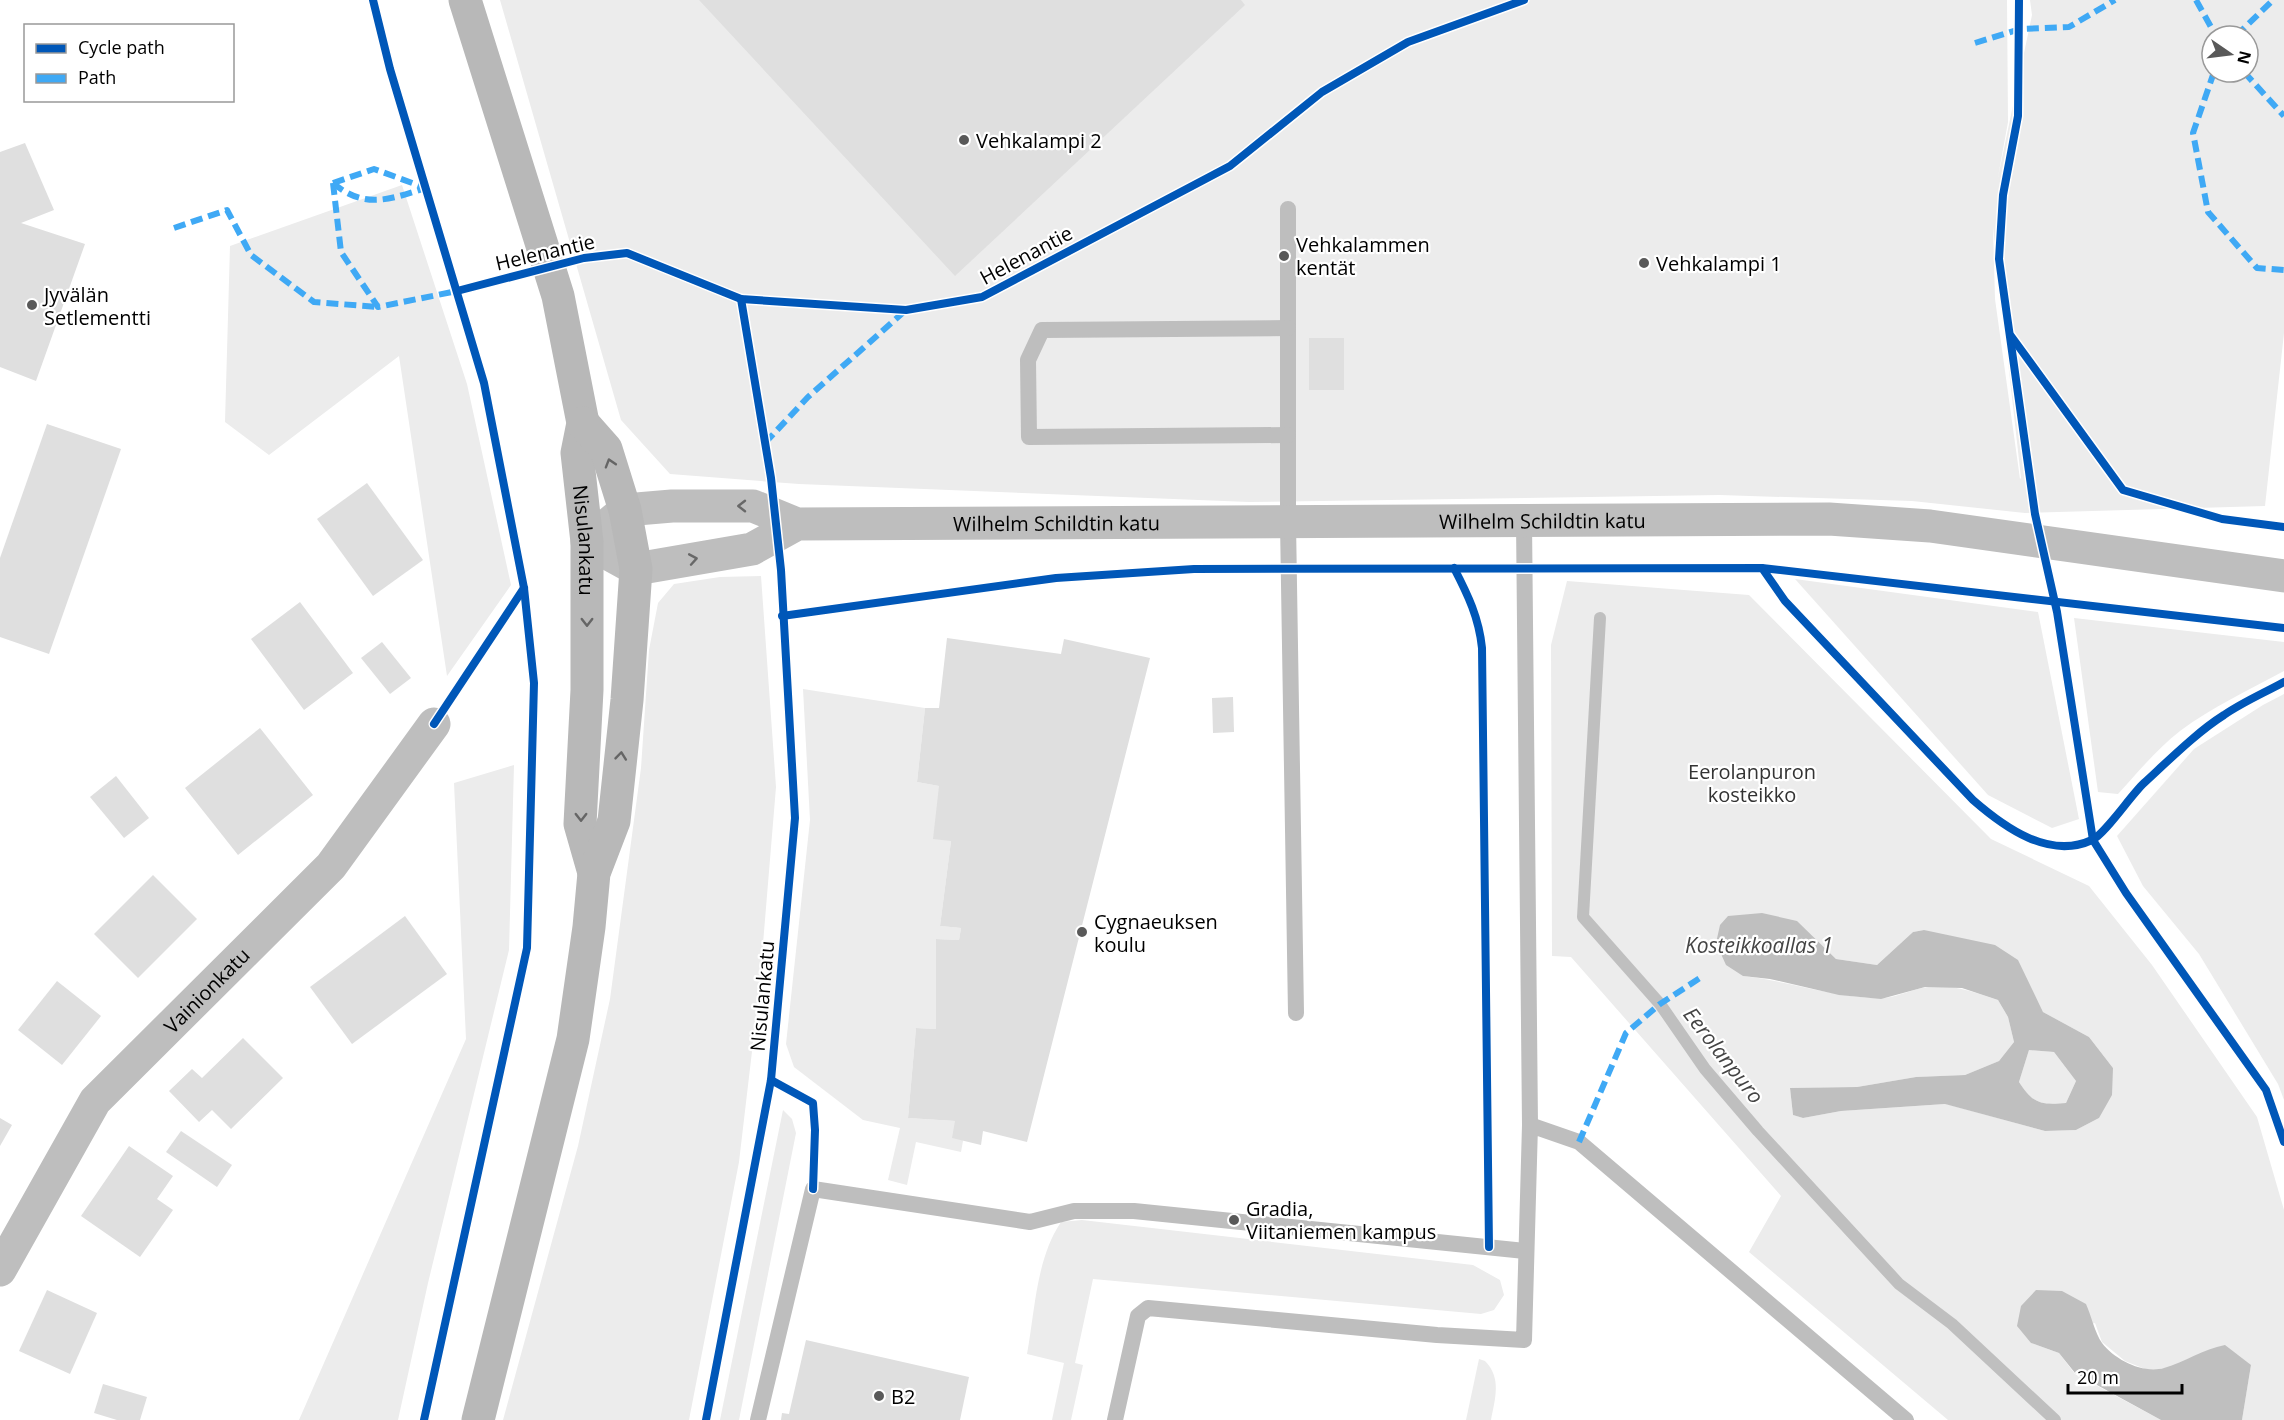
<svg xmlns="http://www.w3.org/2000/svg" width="2284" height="1420" font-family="'Open Sans',sans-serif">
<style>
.green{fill:#ececec;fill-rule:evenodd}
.water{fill:#bfbfbf;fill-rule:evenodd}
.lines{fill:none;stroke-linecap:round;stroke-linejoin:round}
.stream{stroke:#bfbfbf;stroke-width:12}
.building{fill:#dfdfdf}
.service{stroke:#bebebe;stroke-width:16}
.minor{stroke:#bebebe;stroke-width:33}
.tertiary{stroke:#bebebe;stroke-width:33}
.secondary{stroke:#b8b8b8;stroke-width:33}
.quiet{stroke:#3fa9f5;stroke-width:6;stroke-dasharray:12 6;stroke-linecap:butt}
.cycleway-casing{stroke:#fff;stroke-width:11}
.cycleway{stroke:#0057b8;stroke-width:8}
.oneway{stroke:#656565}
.oneway2{stroke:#686868}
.poi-dot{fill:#595959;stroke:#fff;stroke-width:2}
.labels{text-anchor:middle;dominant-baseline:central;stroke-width:4.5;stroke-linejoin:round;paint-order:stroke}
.poi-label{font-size:20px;fill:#000;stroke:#fff;text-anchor:start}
.street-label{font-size:20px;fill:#000;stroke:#fff}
.park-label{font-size:20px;fill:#333;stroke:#fff}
.water-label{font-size:21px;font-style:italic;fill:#444;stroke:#fff}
</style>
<rect width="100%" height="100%" fill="#fff"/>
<g class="green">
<path d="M500,0H2007L2008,122L1998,177L2032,15L2030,0H2284V333L2265,506L2025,513L1912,501L1720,495L1249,502L799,484L670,474L621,420ZM2212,36H2248V72H2212ZM1993,227L2021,478L2020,479L1995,299Z"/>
<path d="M402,185L467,384L511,585L447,676L399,356L269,455L225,422L230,246Z"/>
<path d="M761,576L776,787L759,992L739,1162L689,1420H503L578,1146L610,999L641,768L649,650L658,603L674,584L720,577Z"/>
<path d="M1795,579L2038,612L2079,819L2052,828L1988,795Z"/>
<path d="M1567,581L1749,595L1991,839L2089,886L2152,965L2257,1117L2284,1210V1420H2242L2251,1365L2165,1368L2150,1371L2125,1361L2102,1342L2095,1323L2031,1343L2059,1353L2075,1374L2161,1420H1948L1749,1252L1781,1196L1571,957L1552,956L1551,645ZM1924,930L2033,992L2043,1012L2089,1037L2113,1068L2099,1118L2076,1130L2045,1131L1946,1104L1841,1111L1803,1118L1793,1115L1790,1088L1857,1087L1916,1077L1965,1075L1999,1061L2014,1042L2008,1017L1998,1000C1974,992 1948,982 1922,988C1908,991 1892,999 1878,998C1832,997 1788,981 1743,976L1822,946L1836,959L1877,965L1913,932Z"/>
<path d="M2074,618L2284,642V671C2249,690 2212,707 2180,731C2157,749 2137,773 2118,794L2098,792Z"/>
<path d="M803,689L925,708L917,782L939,786L951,841L940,926L961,928L959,940L936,939V1029L916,1028L908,1118L955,1121L963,1141L961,1152L916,1142L907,1185L888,1180L900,1128L863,1120L794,1067L786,1044L810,820Z"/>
<path d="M2284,694V1100L2278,1084L2199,954L2143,886L2117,836L2194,749L2263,705Z"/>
<path d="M514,765L509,950L428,1283L398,1420H299L466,1039L454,783Z"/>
<path d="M2029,1050L2054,1052L2076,1081L2066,1103C2041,1105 2033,1104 2019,1082Z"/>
<path d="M783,1110L792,1119L796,1133L739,1420H720Z"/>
<path d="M1082,1220L1473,1265L1500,1280L1504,1295L1494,1310L1481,1314L1093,1279L1075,1363L1083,1365L1071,1420H1052L1064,1363L1027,1354C1035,1311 1036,1259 1061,1222Z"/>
<path d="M1479,1359L1485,1361C1502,1378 1495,1399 1491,1420H1466Z"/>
</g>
<g class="water">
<path d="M1762,913L1797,921L1836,959L1877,965L1913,932L1924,930L1995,945L2018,960L2043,1012L2089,1037L2113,1068L2112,1095L2099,1118L2076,1130L2045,1131L1945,1104L1841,1111L1803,1118L1793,1115L1790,1088L1857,1087L1916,1077L1965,1075L1999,1061L2014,1042L2008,1017L1998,1000L1962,988L1925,987L1881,999L1839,995L1770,979L1743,976L1726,965L1716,943L1720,925L1728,916ZM2029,1050L2054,1052L2076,1081L2066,1103C2041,1105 2033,1104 2019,1082Z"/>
<path d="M2036,1290L2062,1291L2086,1304C2091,1315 2095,1333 2102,1343C2115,1360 2143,1374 2164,1368C2185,1362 2203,1349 2225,1345L2251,1365L2242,1420H2161L2075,1373L2059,1353L2031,1343L2017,1326L2021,1306Z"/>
</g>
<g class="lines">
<path class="stream" d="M1600,618L1583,917L1660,1004L1705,1069L1758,1131L1899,1284L1952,1324L2055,1420"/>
</g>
<g class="building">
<path d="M699,0H1241L1245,5L955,276Z"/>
<path d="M25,143L54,210L21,223L85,244L36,381L0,367V152Z"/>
<rect x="1309" y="338" width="35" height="52"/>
<path d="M47,424L121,449L49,654L0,637V558Z"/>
<path d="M367,483L423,560L373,596L317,519Z"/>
<path d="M300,602L353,673L304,710L251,639Z"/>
<path d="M947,638L1061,654L1064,639L1150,658L1027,1142L983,1131L981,1145L952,1138L955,1121L908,1118L916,1028L936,1029V939L959,940L961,928L940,926L951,841L933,839L939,786L917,782L925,708H939Z"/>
<path d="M382,642L411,678L390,694L361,658Z"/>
<path d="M1233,697L1234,732L1213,733L1212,698Z"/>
<path d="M260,728L313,795L238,855L185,788Z"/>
<path d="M116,776L149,818L124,838L90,797Z"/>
<path d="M153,875L197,919L138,978L94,934Z"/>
<path d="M405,916L447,974L352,1044L310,987Z"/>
<path d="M57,981L101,1016L62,1065L18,1030Z"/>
<path d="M243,1038L283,1078L231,1129L212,1110L199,1122L169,1091L192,1069L202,1078Z"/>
<path d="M0,1118L12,1125L0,1146Z"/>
<path d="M181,1131L232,1165L217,1187L166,1152Z"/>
<path d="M129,1146L173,1176L157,1199L173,1210L140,1257L81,1216Z"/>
<path d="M47,1290L97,1313L70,1374L19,1351Z"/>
<path d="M806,1340L969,1377L960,1420H781L782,1413L789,1414Z"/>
<path d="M103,1384L147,1397L140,1420H117L94,1413Z"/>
</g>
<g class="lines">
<g class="service">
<path d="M1288,209V523L1296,1013"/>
<path d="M1288,435L1029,437L1028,360L1042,330L1288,328"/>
<path d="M1524,521L1530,1125"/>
<path d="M758,1420L813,1189L1030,1222L1074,1211H1134L1525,1251"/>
<path d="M1115,1420L1138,1316L1148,1308L1437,1335L1524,1340L1530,1125L1579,1142L1906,1420"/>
</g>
<path class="minor" id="s1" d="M0,1270L95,1101L331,866L434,724"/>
<path class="tertiary" id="s2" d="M797,524L752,549L636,569L587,542L625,510L672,506H753L797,524L1829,519L1930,526L2284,576"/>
<g class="secondary">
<path id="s3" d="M465,0L558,296L583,423L577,453L587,542V690L580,824L594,873"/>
<path d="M478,1420L573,1039L589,927L594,873L614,821L627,700L636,569L625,510L606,449L583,423"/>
</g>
<g class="quiet">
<path d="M2196,0L2216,36"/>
<path d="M2236,36L2273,0"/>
<path d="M1975,43L2020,29L2069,27L2115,0"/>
<path d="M2214,72L2193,133L2208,212L2257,268L2284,270"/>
<path d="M2244,72L2284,116"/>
<path d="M333,183L341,252L378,307L457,291"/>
<path d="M333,183C365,210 390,199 426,188"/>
<path d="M333,183L374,169L426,188"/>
<path d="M174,228L227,210L251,255L314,302L378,307"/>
<path d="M765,443L808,397L906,310"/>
<path d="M1579,1142L1626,1033L1660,1004L1700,978"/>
</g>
<defs>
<g id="cycleway">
<path d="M373,0L390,69L484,383L524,588L534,683L527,948L424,1420"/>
<path d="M2019,0L2018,116L2003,195L1999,259L2035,514L2057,612L2093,840L2126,893L2266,1090L2284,1142"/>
<path d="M457,291L584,258L627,253L741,299L906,310L982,297L1230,166L1322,92L1408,42L1524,0"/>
<path d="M2011,336L2123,490L2222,519L2284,527"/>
<path d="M1454,568C1468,595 1479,618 1482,648L1489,1247"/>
<path d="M1762,568L2284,628"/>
<path d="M782,616L1056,578L1194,569L1762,568L1785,601L1973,800C2004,827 2049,860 2092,840C2105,834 2131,795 2144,783C2168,761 2197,732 2224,715C2243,702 2264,693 2284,682"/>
<path d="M434,724L524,588"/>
<path d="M771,1080L813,1103L815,1130L813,1189"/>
<path d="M706,1420L771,1080L795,818L781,570L771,478L741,299"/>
</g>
</defs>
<use href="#cycleway" class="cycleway-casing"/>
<use href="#cycleway" class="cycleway"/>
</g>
<defs><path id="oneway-chevron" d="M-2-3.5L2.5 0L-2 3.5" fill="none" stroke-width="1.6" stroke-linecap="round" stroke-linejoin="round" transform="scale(1.5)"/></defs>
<g class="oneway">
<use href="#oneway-chevron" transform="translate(610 463) rotate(-107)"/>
<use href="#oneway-chevron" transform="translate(587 622) rotate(90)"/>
<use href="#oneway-chevron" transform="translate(621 756) rotate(-84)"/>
<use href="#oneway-chevron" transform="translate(581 817) rotate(90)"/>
</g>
<g class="oneway2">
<use href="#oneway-chevron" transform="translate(742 506) rotate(-180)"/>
<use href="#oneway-chevron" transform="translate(693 559) rotate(-10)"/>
</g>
<g class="poi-dot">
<circle cx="964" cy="140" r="6"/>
<circle cx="1284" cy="256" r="6"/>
<circle cx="1644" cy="263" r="6"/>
<circle cx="32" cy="305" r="6"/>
<circle cx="1082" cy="932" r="6"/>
<circle cx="1234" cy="1220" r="6"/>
<circle cx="879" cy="1396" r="6"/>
</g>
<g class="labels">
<g class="poi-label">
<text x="976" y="140">Vehkalampi 2</text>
<text x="1296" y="244">Vehkalammen<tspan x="1296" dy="23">kentät</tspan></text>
<text x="1656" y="263">Vehkalampi 1</text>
<text x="44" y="294">Jyvälän<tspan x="44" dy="23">Setlementti</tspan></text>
<text x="1094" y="921">Cygnaeuksen<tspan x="1094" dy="23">koulu</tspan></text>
<text x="1246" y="1208">Gradia,<tspan x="1246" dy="23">Viitaniemen kampus</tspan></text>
<text x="891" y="1396">B2</text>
</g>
<g class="street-label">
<text transform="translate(545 252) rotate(-13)">Helenantie</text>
<text transform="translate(1026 255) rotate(-28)">Helenantie</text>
<text stroke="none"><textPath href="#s2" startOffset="1196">Wilhelm Schildtin katu</textPath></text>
<text stroke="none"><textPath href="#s2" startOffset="710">Wilhelm Schildtin katu</textPath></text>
<text stroke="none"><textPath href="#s3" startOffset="558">Nisulankatu</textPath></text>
<text stroke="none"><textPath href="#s1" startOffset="351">Vainionkatu</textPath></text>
<text transform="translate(762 996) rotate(-85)">Nisulankatu</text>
</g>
<g class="park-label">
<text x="1752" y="771">Eerolanpuron<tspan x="1752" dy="23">kosteikko</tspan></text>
</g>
<g class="water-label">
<text x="1759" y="945">Kosteikkoallas 1</text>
<text transform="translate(1724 1055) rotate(52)">Eerolanpuro</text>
</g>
</g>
<rect x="24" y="24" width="210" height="78" fill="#ffffff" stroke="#999999" stroke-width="1.5"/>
<rect x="36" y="44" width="30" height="9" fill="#0057b8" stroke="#999999" stroke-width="1.5"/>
<text x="78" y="54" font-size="18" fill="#000000">Cycle path</text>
<rect x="36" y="74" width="30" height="9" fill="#3fa9f5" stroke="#999999" stroke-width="1.5"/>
<text x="78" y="84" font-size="18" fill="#000000">Path</text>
<g transform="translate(2230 54) rotate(104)"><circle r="28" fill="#ffffff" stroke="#999999" stroke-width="1.5"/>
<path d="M0-4.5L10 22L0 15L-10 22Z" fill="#595959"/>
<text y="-9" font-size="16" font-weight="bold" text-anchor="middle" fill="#000000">N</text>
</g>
<path d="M2068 1384v9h114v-9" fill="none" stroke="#000000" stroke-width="3"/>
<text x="2077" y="1384" font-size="18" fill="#000000" stroke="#ffffff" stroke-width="4.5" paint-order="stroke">20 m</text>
</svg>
